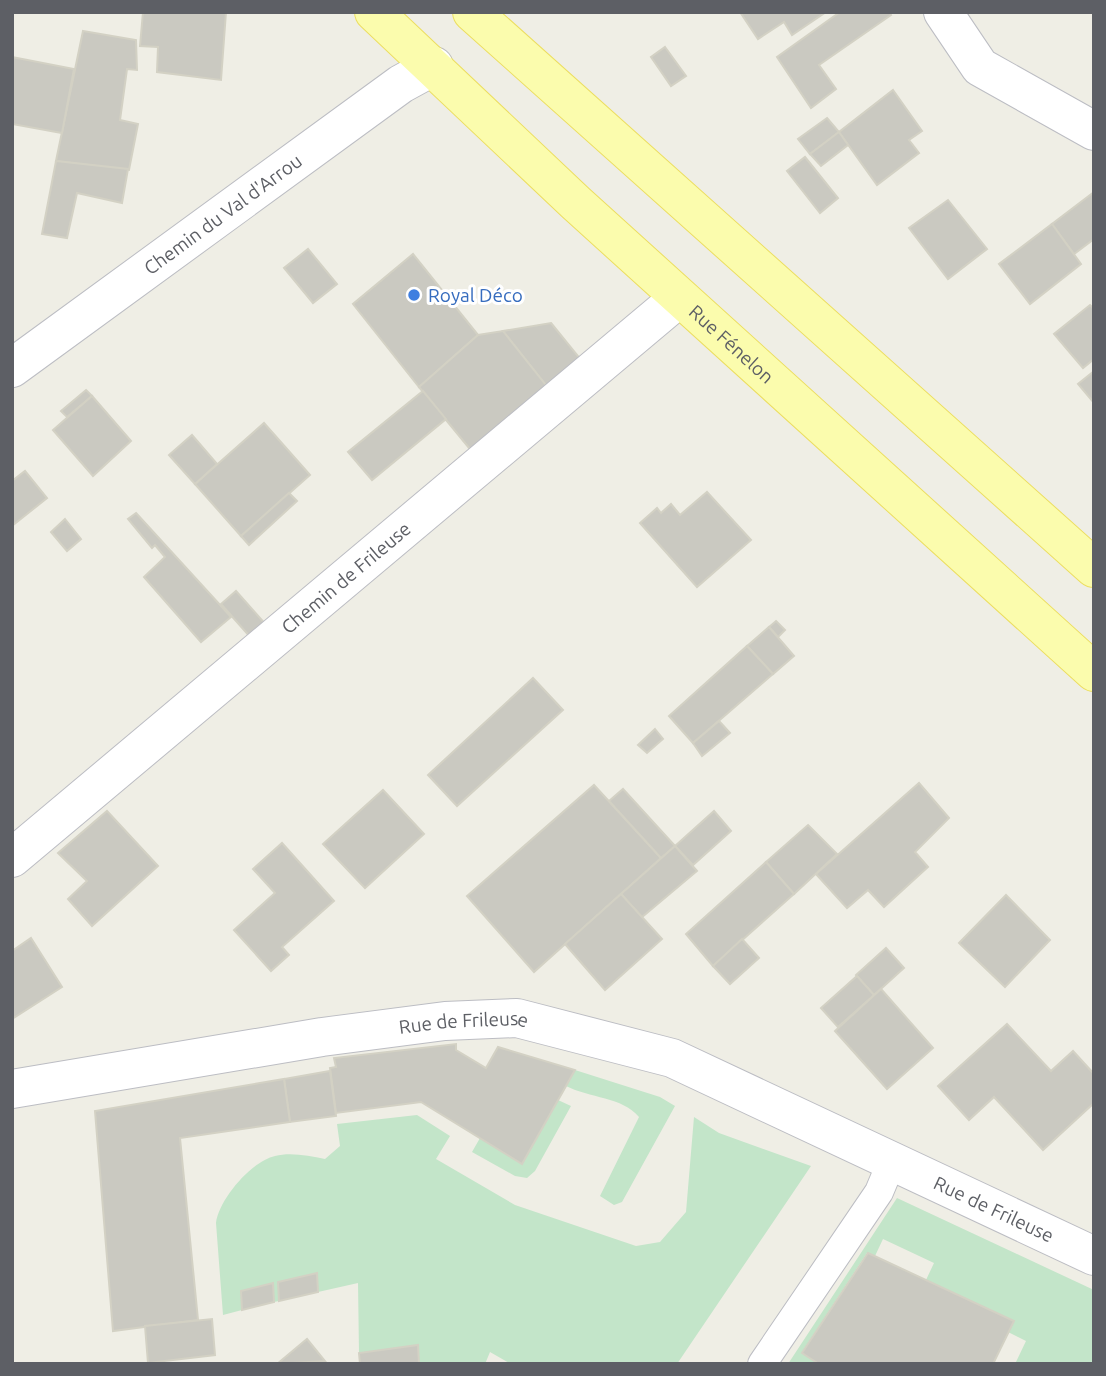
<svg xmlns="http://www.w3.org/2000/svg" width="1106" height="1376" font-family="Ubuntu,sans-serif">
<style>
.green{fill:#c3e5c9}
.building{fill:#cac9c1;stroke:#d3d1c4;stroke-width:2}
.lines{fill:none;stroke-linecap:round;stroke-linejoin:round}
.service-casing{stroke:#bcbdc3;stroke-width:30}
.minor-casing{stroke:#bcbdc3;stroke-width:40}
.primary-casing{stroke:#ecde60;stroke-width:40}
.service{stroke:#fff;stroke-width:28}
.minor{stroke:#fff;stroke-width:38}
.primary{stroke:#fbfcad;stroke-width:38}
.shop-dot{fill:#3f7fe0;stroke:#fff;stroke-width:2.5}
.labels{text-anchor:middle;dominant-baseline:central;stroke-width:6;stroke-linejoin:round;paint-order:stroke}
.street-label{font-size:19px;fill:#5d5f65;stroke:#fff}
.shop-label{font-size:19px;fill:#366cbe;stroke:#fff;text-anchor:start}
</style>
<rect width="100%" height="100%" fill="#efeee5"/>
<g class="green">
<path d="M575,1070L660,1097L675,1106L622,1202L614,1205L600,1196L639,1117C623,1097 589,1098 566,1086Z"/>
<path d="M558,1100L571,1106L535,1171L527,1178L515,1176L472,1152L480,1138L522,1163Z"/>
<path d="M417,1115L450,1136L436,1159L515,1205L636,1246L660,1242L686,1212L694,1117L719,1133L811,1166L677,1364H511L490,1352L485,1364H419L417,1345L359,1353L358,1283L318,1292L316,1273L279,1282V1301L274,1302L273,1284L241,1291L242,1310L223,1315L216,1223C219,1199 252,1161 275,1156C291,1152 309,1156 325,1159L340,1146L337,1124Z"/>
<path d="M897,1198L1094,1290V1364H1015L1026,1341L1008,1332L1013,1321L926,1280L934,1263L883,1239L875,1256L867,1253L802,1352L819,1364H788Z"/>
</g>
<g class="building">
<path d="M143,12H226L221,80L157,72L158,47L140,46Z"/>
<path d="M740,12H826L792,35L784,22L758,39Z"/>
<path d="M840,12H889L891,15L819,65L836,89L811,108L777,57Z"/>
<path d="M83,31L136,40L137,70L127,69L120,120L138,124L129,170L56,161Z"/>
<path d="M665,47L686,76L671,86L651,57Z"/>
<path d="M12,57L74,69L62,133L12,124Z"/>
<path d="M893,90L922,131L909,140L919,153L877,185L839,132Z"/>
<path d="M827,118L839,132L810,154L798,139Z"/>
<path d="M839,132L848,145L821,166L810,154Z"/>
<path d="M805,157L838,198L820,213L787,171Z"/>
<path d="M56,161L128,169L122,203L77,193L67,238L42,234Z"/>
<path d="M1094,192V239L1074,254L1052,224Z"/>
<path d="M948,200L987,249L948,279L909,228Z"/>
<path d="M1052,224L1081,264L1030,304L999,264Z"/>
<path d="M308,249L337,284L313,303L284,268Z"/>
<path d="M413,254L478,335L419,387L353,304Z"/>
<path d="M1090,305L1094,309V359L1083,368L1054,334Z"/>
<path d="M551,323L582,361L549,389L503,331Z"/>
<path d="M503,331L549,389L474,454L419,387L478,335Z"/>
<path d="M1094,371V403L1078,384Z"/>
<path d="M86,390L92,396L67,417L61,411Z"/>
<path d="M423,391L446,419L372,480L348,452Z"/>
<path d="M92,396L131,441L93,476L53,430Z"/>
<path d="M264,423L310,475L241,536L195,484Z"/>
<path d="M192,435L217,464L195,484L169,455Z"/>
<path d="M25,471L47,498L12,526V481Z"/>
<path d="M707,492L751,540L697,587L640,523L657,508L661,513L671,504L680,515Z"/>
<path d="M289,493L297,501L249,545L241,536Z"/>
<path d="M136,513L231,617L201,642L144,577L165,557L155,545L152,548L128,519Z"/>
<path d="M65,519L81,539L67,551L51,532Z"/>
<path d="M236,591L267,626L252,639L221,604Z"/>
<path d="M776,621L785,630L778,637L769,627Z"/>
<path d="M769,627L794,656L773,674L747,646Z"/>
<path d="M747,646L773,674L693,743L669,716Z"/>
<path d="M533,678L563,710L457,806L428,775Z"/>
<path d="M719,721L730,733L702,756L693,743Z"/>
<path d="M655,729L663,739L647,753L638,745Z"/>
<path d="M919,783L949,818L915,852L928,867L884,907L868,890L847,908L816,874Z"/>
<path d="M594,785L661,858L534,972L467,896Z"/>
<path d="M623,789L675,846L661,858L609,801Z"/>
<path d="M383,790L424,834L365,888L323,844Z"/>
<path d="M107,811L158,866L92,926L68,899L87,881L58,853Z"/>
<path d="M714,811L731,831L693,865L675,846Z"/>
<path d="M808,825L837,854L794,894L766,862Z"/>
<path d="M282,843L334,901L282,947L289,955L271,971L234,930L275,893L253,869Z"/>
<path d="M675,846L697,871L642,917L621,894Z"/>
<path d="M766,862L794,894L713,966L686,934Z"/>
<path d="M621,894L662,939L605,990L565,944Z"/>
<path d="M1006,895L1050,940L1005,987L959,943Z"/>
<path d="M31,938L62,987L12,1019V951Z"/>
<path d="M742,939L759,958L730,984L713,966Z"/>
<path d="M886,948L904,968L874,995L856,975Z"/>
<path d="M857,976L874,995L838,1027L821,1008Z"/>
<path d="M881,989L933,1048L887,1089L835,1031Z"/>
<path d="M1007,1024L1051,1071L1073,1051L1094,1074V1103L1043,1150L994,1097L969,1120L938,1086Z"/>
<path d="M456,1044V1050L486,1068L498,1047L575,1070L522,1164L421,1102L336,1113L330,1068L336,1067L334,1058Z"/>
<path d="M330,1071L336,1116L290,1122L284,1079Z"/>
<path d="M284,1079L290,1122L180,1138L198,1320L113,1331L95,1111Z"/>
<path d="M868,1253L1014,1321L993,1364H819L802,1353Z"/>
<path d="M317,1273L318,1292L279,1301L278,1282Z"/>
<path d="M273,1283L274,1302L242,1310L241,1291Z"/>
<path d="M212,1319L215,1355L148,1363L145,1326Z"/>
<path d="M307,1339L325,1361L277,1364Z"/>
<path d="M418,1345L419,1364H360L359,1353Z"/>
</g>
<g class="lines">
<defs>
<path id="service" d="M762,1364L879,1192L892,1161"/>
<g id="minor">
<path d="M943,12L980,67L1094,131"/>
<path id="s1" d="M12,368L401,84L434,66"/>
<path id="s2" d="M12,858L679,298"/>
<path id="s3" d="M12,1089L322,1037L445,1021L517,1018L672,1058L1094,1256"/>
</g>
<g id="primary">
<path id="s4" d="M374,12L576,203L1094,672"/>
<path d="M472,12L1094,568"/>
</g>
</defs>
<use href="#service" class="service-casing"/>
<use href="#minor" class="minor-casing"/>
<use href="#primary" class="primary-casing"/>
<use href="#service" class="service"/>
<use href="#minor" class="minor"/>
<use href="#primary" class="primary"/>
</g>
<circle class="shop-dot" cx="414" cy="295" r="7"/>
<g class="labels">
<g class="street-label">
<text stroke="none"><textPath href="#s1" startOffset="261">Chemin du Val d'Arrou</textPath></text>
<text stroke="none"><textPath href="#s4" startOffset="488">Rue Fénelon</textPath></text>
<text stroke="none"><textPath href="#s2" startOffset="436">Chemin de Frileuse</textPath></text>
<text stroke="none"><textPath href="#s3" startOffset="457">Rue de Frileuse</textPath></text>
<text stroke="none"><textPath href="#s3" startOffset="1026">Rue de Frileuse</textPath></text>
</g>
<g class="shop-label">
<text x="428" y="295">Royal Déco</text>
</g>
</g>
<rect width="1106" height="1376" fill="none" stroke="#5d5f65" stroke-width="28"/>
</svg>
